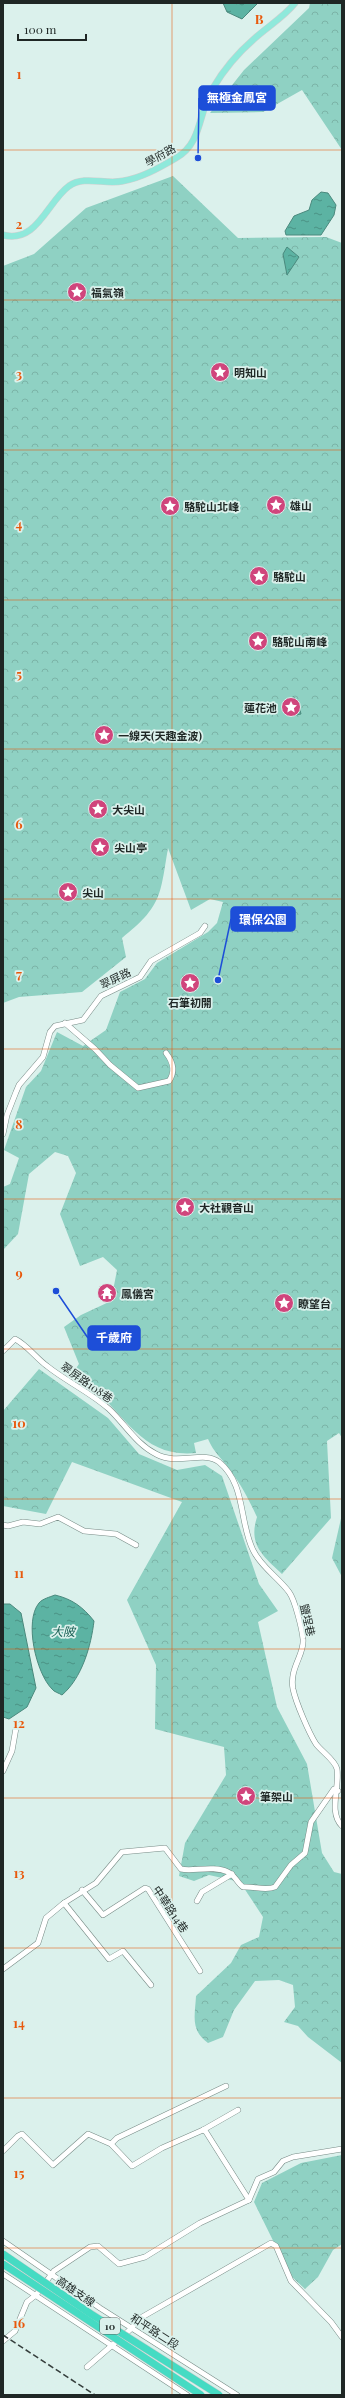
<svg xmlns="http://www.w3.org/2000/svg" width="345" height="2398" font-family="'Playfair Display','Noto Sans TC',serif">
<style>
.forest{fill:url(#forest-crowns)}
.water{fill:url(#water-ripples);stroke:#4a897d}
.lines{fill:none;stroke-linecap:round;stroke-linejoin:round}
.minor-casing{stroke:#778b86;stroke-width:6}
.major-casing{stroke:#cecfcf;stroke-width:7}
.minor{stroke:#fff;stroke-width:5}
.major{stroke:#8fe9db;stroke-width:6}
.rail{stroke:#353e3c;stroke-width:1.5;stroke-dasharray:6 3;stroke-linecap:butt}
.highway-bridge-casing{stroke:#cecfcf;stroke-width:8;stroke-linecap:butt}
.highway-bridge{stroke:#45dbc3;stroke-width:7}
.grid{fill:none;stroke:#e8590c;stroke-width:1;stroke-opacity:0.55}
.labels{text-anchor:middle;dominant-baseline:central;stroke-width:3.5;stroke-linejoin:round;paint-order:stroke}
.shield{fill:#dbf1ec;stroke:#576461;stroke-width:1}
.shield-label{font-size:10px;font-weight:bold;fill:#1f2725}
.street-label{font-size:11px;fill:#1f2725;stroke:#dbf1ec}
.poi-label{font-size:11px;font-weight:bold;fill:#1f2725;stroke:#dbf1ec;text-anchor:start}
.water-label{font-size:12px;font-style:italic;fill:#196054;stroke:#dbf1ec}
.grid-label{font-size:13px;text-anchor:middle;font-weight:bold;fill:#e8590c;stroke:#dbf1ec;stroke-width:3.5;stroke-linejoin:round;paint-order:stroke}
.leader{fill:none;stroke:#1d4ed8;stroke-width:1.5}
.callout-dot{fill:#1d4ed8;stroke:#dbf1ec;stroke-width:1.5}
.callout{fill:#1d4ed8;stroke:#1d4ed8;stroke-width:1.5}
.callout-label{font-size:12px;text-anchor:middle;font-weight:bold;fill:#fff}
</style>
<defs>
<pattern id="forest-crowns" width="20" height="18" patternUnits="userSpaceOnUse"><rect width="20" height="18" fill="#8fd1c3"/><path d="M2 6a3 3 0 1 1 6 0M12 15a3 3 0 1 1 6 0" fill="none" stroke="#7bb3a7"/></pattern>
<pattern id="water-ripples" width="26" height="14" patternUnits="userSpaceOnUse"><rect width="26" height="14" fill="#5cb3a3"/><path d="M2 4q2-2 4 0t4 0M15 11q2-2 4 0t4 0" fill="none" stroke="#4b9285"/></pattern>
</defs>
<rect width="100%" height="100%" fill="#dbf1ec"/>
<g class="forest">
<path d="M310,3H342V150L302,90L263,112L210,113L244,70L309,8Z"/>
<path d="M173,176L238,238L326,237L342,243V1438L339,1433L327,1441L331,1518L282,1574C263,1556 248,1545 257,1517C249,1500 241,1484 229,1469C221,1457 214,1453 208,1439L194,1443L196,1453C144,1458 128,1419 94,1389C87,1383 77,1383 72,1374L79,1364L64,1327L81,1315L111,1301L117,1270L103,1257L80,1266L60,1214L76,1173L68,1156L55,1152L29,1174L18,1234L3,1250V1187L10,1184L19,1158L4,1150L26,1087L41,1071L57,1032L83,1046L106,1030L120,992L145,979L157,963L208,932L217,923L223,902L210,899L191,910L168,848C160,896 162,906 122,938L126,957L82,992L19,997L3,1003V266L34,254L86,208Z"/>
<path d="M39,1369L108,1418L139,1454L177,1470L205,1465L222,1476L259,1584L278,1611L258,1622L277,1707L307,1764L322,1853L334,1872L342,1874V2063L308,2037L298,2026L284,2022L295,2007L293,1985L279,1980L255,1981L234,2010L223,2037L208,2043C190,2030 195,2016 196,1996L231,1963L241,1945L259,1937L263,1917L240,1882L209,1875L194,1881L179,1876L185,1843L226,1775L224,1747L155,1729L156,1665L127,1600L182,1502L72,1462L46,1514L3,1506V1411Z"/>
<path d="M342,1514V1577L332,1558Z"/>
<path d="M342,2155V2244L333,2250L318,2277L305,2289L290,2275L254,2202L262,2183L301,2163Z"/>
</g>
<g class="water">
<path d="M223,3H258L242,19L227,12Z"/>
<path d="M321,192L328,193L336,205L334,215L321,235H286L285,231L294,216L309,210L312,200Z"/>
<path d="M287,247L299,257L287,275L283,254Z"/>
<path d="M294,697L298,702L301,714L290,716L287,705L290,698Z"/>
<path d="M55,1595C72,1599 83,1607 94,1621C91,1646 82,1678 62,1695C59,1693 54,1692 52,1689C36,1673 24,1621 39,1603C42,1599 50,1597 55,1595Z"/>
<path d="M3,1604H10L21,1613L36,1688L27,1707L9,1719L3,1717Z"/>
</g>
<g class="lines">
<defs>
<g id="minor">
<path d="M65,1023L95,1049L110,1065L138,1088L169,1081C176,1071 173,1062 166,1053"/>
<path d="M3,1134L7,1115L16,1092L19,1085L43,1057L50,1032L55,1026L83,1020L101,996L140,977L151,961L200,933L205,926"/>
<path d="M3,1351L15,1339C27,1345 36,1358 47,1366C67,1382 90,1392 109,1409C125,1424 136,1444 156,1454C178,1466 204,1450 219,1462C246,1484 239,1522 253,1550C261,1567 278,1577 289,1592C295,1600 302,1629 303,1639C305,1654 289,1668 293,1689C296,1703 309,1733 316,1744C322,1752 335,1760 337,1769C340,1787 328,1812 342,1826"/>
<path d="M3,1525L8,1526L23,1522L40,1524L58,1517L84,1531L116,1534L136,1545"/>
<path d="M3,1771L12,1751L16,1728"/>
<path d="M82,1890L103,1915L145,1888L148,1889L200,1971"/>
<path d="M197,1901L202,1892L232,1874"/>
<path d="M64,1903L109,1959L123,1951L151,1985"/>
<path d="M3,1969L38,1943L46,1918L64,1903L96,1883L122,1852L165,1848L181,1869C192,1872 213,1865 228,1872C235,1875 237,1883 243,1887C254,1886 265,1891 275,1887L291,1865L305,1853L311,1822L334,1789L338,1791"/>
<path d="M203,2130L206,2132L249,2200"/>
<path d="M111,2144L117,2138L226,2086"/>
<path d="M3,2151L18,2136L22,2134L53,2165L88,2134L111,2144L132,2166L162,2148L203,2130L238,2110"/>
<path d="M3,2241L100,2308L237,2395"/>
<path d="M3,2274L187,2395"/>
<path d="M3,2341L15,2331L27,2302L36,2295L54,2271L90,2247L98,2246L119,2264L145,2257L200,2223L249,2200L258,2179L274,2172L283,2161L293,2157L342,2149"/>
<path d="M87,2367L132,2328L137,2320L271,2243L276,2246L291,2281L331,2322L342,2337"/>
</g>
<path id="major" d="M3,235C37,244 47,202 69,186C85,175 105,185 123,181C141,178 159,168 176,158C203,143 198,111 213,88C223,71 239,52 254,39C267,27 284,17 295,3"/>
</defs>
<use href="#minor" class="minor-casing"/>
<use href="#major" class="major-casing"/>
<use href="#minor" class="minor"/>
<use href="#major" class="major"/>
<path class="rail" d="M3,2335L95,2395"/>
<defs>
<g id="highway-bridge">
<path d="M3,2254L91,2314L219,2395"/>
<path d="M3,2264L201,2395"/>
</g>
</defs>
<use href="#highway-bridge" class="highway-bridge-casing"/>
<use href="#highway-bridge" class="highway-bridge"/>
</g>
<path class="grid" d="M172,3V2395M3,150H342M3,300H342M3,450H342M3,600H342M3,749H342M3,899H342M3,1049H342M3,1199H342M3,1349H342M3,1499H342M3,1649H342M3,1798H342M3,1948H342M3,2098H342M3,2248H342"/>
<defs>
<symbol id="sight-disc" viewBox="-11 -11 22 22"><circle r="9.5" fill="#d0457c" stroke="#dbf1ec"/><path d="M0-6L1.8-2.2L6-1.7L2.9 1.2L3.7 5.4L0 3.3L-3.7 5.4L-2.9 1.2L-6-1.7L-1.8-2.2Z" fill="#fff"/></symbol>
<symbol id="temple-disc" viewBox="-11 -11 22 22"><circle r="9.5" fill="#d0457c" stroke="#dbf1ec"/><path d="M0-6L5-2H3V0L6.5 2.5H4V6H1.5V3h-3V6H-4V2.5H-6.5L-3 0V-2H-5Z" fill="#fff"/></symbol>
</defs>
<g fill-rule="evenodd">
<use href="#sight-disc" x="66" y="281" width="22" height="22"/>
<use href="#sight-disc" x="209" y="361" width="22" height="22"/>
<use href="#sight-disc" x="265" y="494" width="22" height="22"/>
<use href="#sight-disc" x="159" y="495" width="22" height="22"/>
<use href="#sight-disc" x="248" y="565" width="22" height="22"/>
<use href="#sight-disc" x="247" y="630" width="22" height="22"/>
<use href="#sight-disc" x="280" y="696" width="22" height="22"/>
<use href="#sight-disc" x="93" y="724" width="22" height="22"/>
<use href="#sight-disc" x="87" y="798" width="22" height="22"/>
<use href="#sight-disc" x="89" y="836" width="22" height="22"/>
<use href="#sight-disc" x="57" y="881" width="22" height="22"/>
<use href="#sight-disc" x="179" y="972" width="22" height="22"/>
<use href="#sight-disc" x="174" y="1196" width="22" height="22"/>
<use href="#temple-disc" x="96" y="1282" width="22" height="22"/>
<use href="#sight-disc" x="273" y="1292" width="22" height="22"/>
<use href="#sight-disc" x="235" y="1785" width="22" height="22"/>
</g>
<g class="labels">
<rect class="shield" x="100" y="2318" width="20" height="16" rx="3"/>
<g class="shield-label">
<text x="110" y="2326">10</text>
</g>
<g class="street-label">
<text transform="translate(160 155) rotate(-29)">學府路</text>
<text transform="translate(115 978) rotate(-26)">翠屏路</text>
<text transform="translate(87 1382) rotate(35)">翠屏路108巷</text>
<text transform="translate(308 1620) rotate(77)">鹽埕巷</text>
<text transform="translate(171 1909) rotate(56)">中華路14巷</text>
<text transform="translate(76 2291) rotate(34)">高雄支線</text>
<text transform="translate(155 2331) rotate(33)">和平路二段</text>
</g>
<g class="poi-label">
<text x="91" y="292">福氣嶺</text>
<text x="234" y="372">明知山</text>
<text x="290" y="505">雄山</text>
<text x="184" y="506">駱駝山北峰</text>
<text x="273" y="576">駱駝山</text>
<text x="272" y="641">駱駝山南峰</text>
<text x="277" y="707" text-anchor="end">蓮花池</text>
<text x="118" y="735">一線天(天趣金波)</text>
<text x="112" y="809">大尖山</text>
<text x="114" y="847">尖山亭</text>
<text x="82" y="892">尖山</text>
<text x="190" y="1002" text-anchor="middle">石筆初開</text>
<text x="199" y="1207">大社觀音山</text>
<text x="121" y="1293">鳳儀宮</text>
<text x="298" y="1303">瞭望台</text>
<text x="260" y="1796">筆架山</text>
</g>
<g class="water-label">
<text x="63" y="1631">大陂</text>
</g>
</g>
<g class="grid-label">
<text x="259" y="24">B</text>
<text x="19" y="79">1</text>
<text x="19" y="229">2</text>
<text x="19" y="379">3</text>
<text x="19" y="529">4</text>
<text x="19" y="679">5</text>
<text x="19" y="829">6</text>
<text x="19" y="979">7</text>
<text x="19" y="1129">8</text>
<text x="19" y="1278">9</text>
<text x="19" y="1428">10</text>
<text x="19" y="1578">11</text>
<text x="19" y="1728">12</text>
<text x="19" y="1878">13</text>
<text x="19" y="2028">14</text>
<text x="19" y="2178">15</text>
<text x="19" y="2328">16</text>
</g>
<path class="leader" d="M198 158L199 98M218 980L231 919M56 1291L88 1338"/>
<g class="callout-dot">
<circle cx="198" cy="158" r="4"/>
<circle cx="218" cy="980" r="4"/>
<circle cx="56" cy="1291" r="4"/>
</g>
<g class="callout">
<rect x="199" y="86" width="76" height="24" rx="4"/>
<rect x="231" y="907" width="64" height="24" rx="4"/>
<rect x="88" y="1326" width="52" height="24" rx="4"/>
</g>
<g class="callout-label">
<text x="237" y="102">無極金鳳宮</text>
<text x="263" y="924">環保公園</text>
<text x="114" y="1342">千歲府</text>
</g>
<rect width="345" height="2398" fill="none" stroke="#1f2725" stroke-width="8"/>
<path d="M18 34v6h68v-6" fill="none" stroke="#1f2725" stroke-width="2"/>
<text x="24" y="34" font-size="12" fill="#1f2725" stroke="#dbf1ec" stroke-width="3" paint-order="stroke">100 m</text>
</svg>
